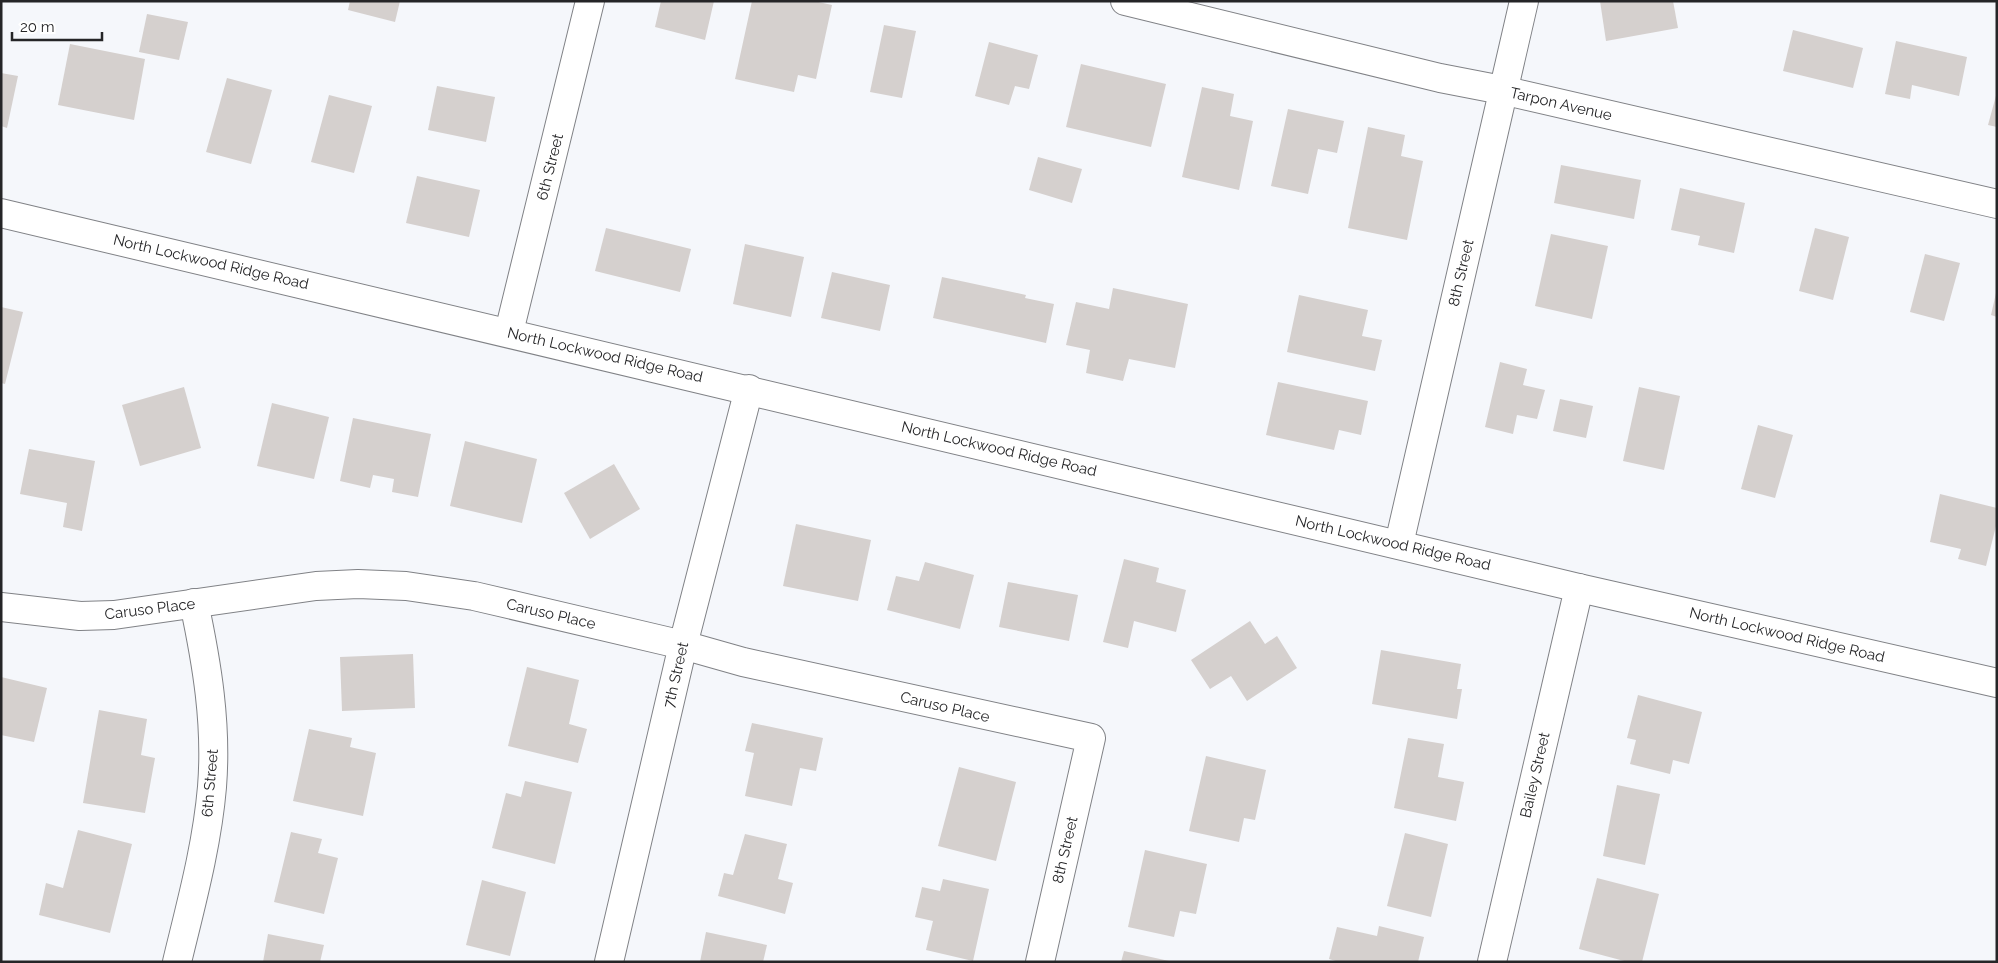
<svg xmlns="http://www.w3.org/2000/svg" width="1998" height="963" font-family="Raleway,sans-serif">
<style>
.building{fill:#d5d0ce}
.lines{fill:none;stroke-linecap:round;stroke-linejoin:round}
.minor-casing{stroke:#808286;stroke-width:30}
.minor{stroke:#fff;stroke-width:28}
.labels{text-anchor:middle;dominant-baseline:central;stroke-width:4;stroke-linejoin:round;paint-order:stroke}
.street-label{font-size:15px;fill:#252527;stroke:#fff}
</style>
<rect width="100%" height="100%" fill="#f5f7fb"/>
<g class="building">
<path d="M350,1H400L395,22L348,10Z"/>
<path d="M661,1H714L705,40L655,27Z"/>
<path d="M752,1H814L832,5L816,79L798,75L794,92L735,79Z"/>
<path d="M1600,1H1673L1678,28L1606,41Z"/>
<path d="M147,14L188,22L179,60L139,52Z"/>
<path d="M884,25L916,31L902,98L870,92Z"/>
<path d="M1793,30L1863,48L1853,88L1783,71Z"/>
<path d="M1896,41L1967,57L1959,96L1912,85L1910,99L1885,94Z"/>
<path d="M989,42L1038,55L1029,89L1015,86L1009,105L975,96Z"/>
<path d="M70,44L145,59L134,120L58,105Z"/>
<path d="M1081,64L1166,84L1151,147L1066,127Z"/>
<path d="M1,73L18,76L7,128L1,126Z"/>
<path d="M227,78L272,90L251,164L206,152Z"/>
<path d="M437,86L495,97L486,142L428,130Z"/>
<path d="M1202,87L1234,94L1230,116L1253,121L1239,190L1182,177Z"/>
<path d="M1997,92V127L1988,125Z"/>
<path d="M329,95L372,106L354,173L311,162Z"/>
<path d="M1288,109L1344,121L1337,153L1318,149L1308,194L1271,186Z"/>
<path d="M1368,127L1405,135L1401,156L1423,161L1407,240L1348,228Z"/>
<path d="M1038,157L1082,169L1072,203L1029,190Z"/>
<path d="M1561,165L1641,180L1634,219L1554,203Z"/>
<path d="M417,176L480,190L469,237L406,223Z"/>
<path d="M1680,188L1745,203L1734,253L1698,245L1700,236L1671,230Z"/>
<path d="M606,228L691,249L680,292L595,271Z"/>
<path d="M1815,228L1849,237L1833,300L1799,291Z"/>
<path d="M1551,234L1608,246L1592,319L1535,306Z"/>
<path d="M745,244L804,257L791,317L733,304Z"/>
<path d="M1925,254L1960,263L1944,321L1910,312Z"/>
<path d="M832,272L890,285L880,331L821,318Z"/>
<path d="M942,277L1026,295L1025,298L1054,304L1046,343L933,318Z"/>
<path d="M1113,288L1188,304L1175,368L1129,359L1123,381L1086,373L1090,350L1066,345L1076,302L1109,309Z"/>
<path d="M1996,293H1997V317L1991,315Z"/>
<path d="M1299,295L1368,310L1362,336L1382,340L1375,371L1287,352Z"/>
<path d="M1,307L23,312L5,384L1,383Z"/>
<path d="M1500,362L1527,369L1523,385L1545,390L1537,419L1517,415L1513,434L1485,427Z"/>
<path d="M1278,382L1368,401L1361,435L1339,430L1334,450L1266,435Z"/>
<path d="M184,387L201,448L140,466L122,405Z"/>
<path d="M1639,387L1680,396L1664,470L1623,461Z"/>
<path d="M1560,399L1593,406L1586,438L1553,431Z"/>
<path d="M272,403L329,417L314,479L257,466Z"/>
<path d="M353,418L431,434L418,497L392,492L394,479L373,475L370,488L340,481Z"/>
<path d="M1758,425L1793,435L1775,498L1741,489Z"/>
<path d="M465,441L537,459L522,523L450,506Z"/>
<path d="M29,449L95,461L82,531L63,527L67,503L20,494Z"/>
<path d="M614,464L640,509L590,539L564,493Z"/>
<path d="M1940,494L1997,508V522L1986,566L1958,559L1961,549L1930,542Z"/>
<path d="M796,524L871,540L858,601L783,586Z"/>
<path d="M1124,559L1159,568L1156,582L1186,590L1176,632L1134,621L1128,648L1103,642Z"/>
<path d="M925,562L974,575L960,629L887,610L896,576L919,581Z"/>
<path d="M1008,582L1078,595L1069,641L999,627Z"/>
<path d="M1250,621L1265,644L1277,636L1297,668L1247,701L1231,676L1210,689L1191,660Z"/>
<path d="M1381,650L1461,664L1457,689H1462L1457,719L1372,704Z"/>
<path d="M413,654L415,708L342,711L340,657Z"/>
<path d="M527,667L579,680L569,724L587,729L578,763L508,746Z"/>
<path d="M1,677L47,688L34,742L1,735Z"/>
<path d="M1638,695L1702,712L1689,764L1673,760L1670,774L1630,764L1636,740L1627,738Z"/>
<path d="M99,710L147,719L141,755L155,758L145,813L83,803Z"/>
<path d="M752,723L823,738L816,771L800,768L792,806L745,796L754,753L745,751Z"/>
<path d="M309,729L352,738L350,747L376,753L363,816L293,801Z"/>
<path d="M1408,738L1444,744L1438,777L1464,782L1456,821L1394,808Z"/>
<path d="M1206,756L1266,770L1255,820L1244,818L1239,842L1189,831Z"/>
<path d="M959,767L1016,782L996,861L938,846Z"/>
<path d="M525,781L572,792L555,864L492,848L506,793L521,797Z"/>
<path d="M1617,785L1660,794L1645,865L1603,856Z"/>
<path d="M78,830L132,844L110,933L39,915L46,883L63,888Z"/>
<path d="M291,832L322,839L318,853L338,858L324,914L274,902Z"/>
<path d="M1405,833L1448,844L1431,917L1387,906Z"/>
<path d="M745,834L787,844L778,879L793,883L785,914L718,896L724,873L733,875Z"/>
<path d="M1145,850L1207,864L1196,914L1180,911L1174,937L1128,927Z"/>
<path d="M1597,878L1659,894L1642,962H1628L1579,949Z"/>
<path d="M943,879L989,889L973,961L926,950L933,921L915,917L922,887L940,891Z"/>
<path d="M482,880L526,892L510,956L466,945Z"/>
<path d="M1379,926L1424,937L1418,962H1339L1329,959L1337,927L1377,936Z"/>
<path d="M706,932L767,945L763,962H700Z"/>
<path d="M268,934L324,945L320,962H263Z"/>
<path d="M1124,951L1169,961L1168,962H1121Z"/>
</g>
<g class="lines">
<defs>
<g id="minor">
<path d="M1125,1L1440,78L1502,90L1997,204"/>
<path d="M1,213L1579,588L1997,683"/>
<path d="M509,332L590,1"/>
<path d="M1399,544L1524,1"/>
<path d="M1,607L80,616L114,615L316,586L358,584L406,586L474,596L683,645L743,662L1091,738L1040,962"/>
<path d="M177,962C191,904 207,846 212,787C217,724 207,664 194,603"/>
<path d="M609,962L683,645L749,389"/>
<path d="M1492,962L1579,588"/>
</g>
</defs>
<use href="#minor" class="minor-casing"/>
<use href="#minor" class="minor"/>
</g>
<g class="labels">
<g class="street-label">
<text transform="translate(1561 104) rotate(13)">Tarpon Avenue</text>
<text transform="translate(550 167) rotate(-76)">6th Street</text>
<text transform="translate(211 262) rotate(13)">North Lockwood Ridge Road</text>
<text transform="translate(1461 273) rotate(-77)">8th Street</text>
<text transform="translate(605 355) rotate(13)">North Lockwood Ridge Road</text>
<text transform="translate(999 449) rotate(13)">North Lockwood Ridge Road</text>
<text transform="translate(1393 543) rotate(13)">North Lockwood Ridge Road</text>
<text transform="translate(150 609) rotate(-7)">Caruso Place</text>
<text transform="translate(551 614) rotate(13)">Caruso Place</text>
<text transform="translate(1787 635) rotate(13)">North Lockwood Ridge Road</text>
<text transform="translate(676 675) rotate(-77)">7th Street</text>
<text transform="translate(945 707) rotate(13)">Caruso Place</text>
<text transform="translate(1535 775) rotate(-77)">Bailey Street</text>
<text transform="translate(210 783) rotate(-85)">6th Street</text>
<text transform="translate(1065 850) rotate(-77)">8th Street</text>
</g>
</g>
<rect width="1998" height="963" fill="none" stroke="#252527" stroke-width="5"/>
<path d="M12 32v8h90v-8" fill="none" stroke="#252527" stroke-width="2.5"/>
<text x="20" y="32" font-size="15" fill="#252527" stroke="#ffffff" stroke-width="4" paint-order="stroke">20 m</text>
</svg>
